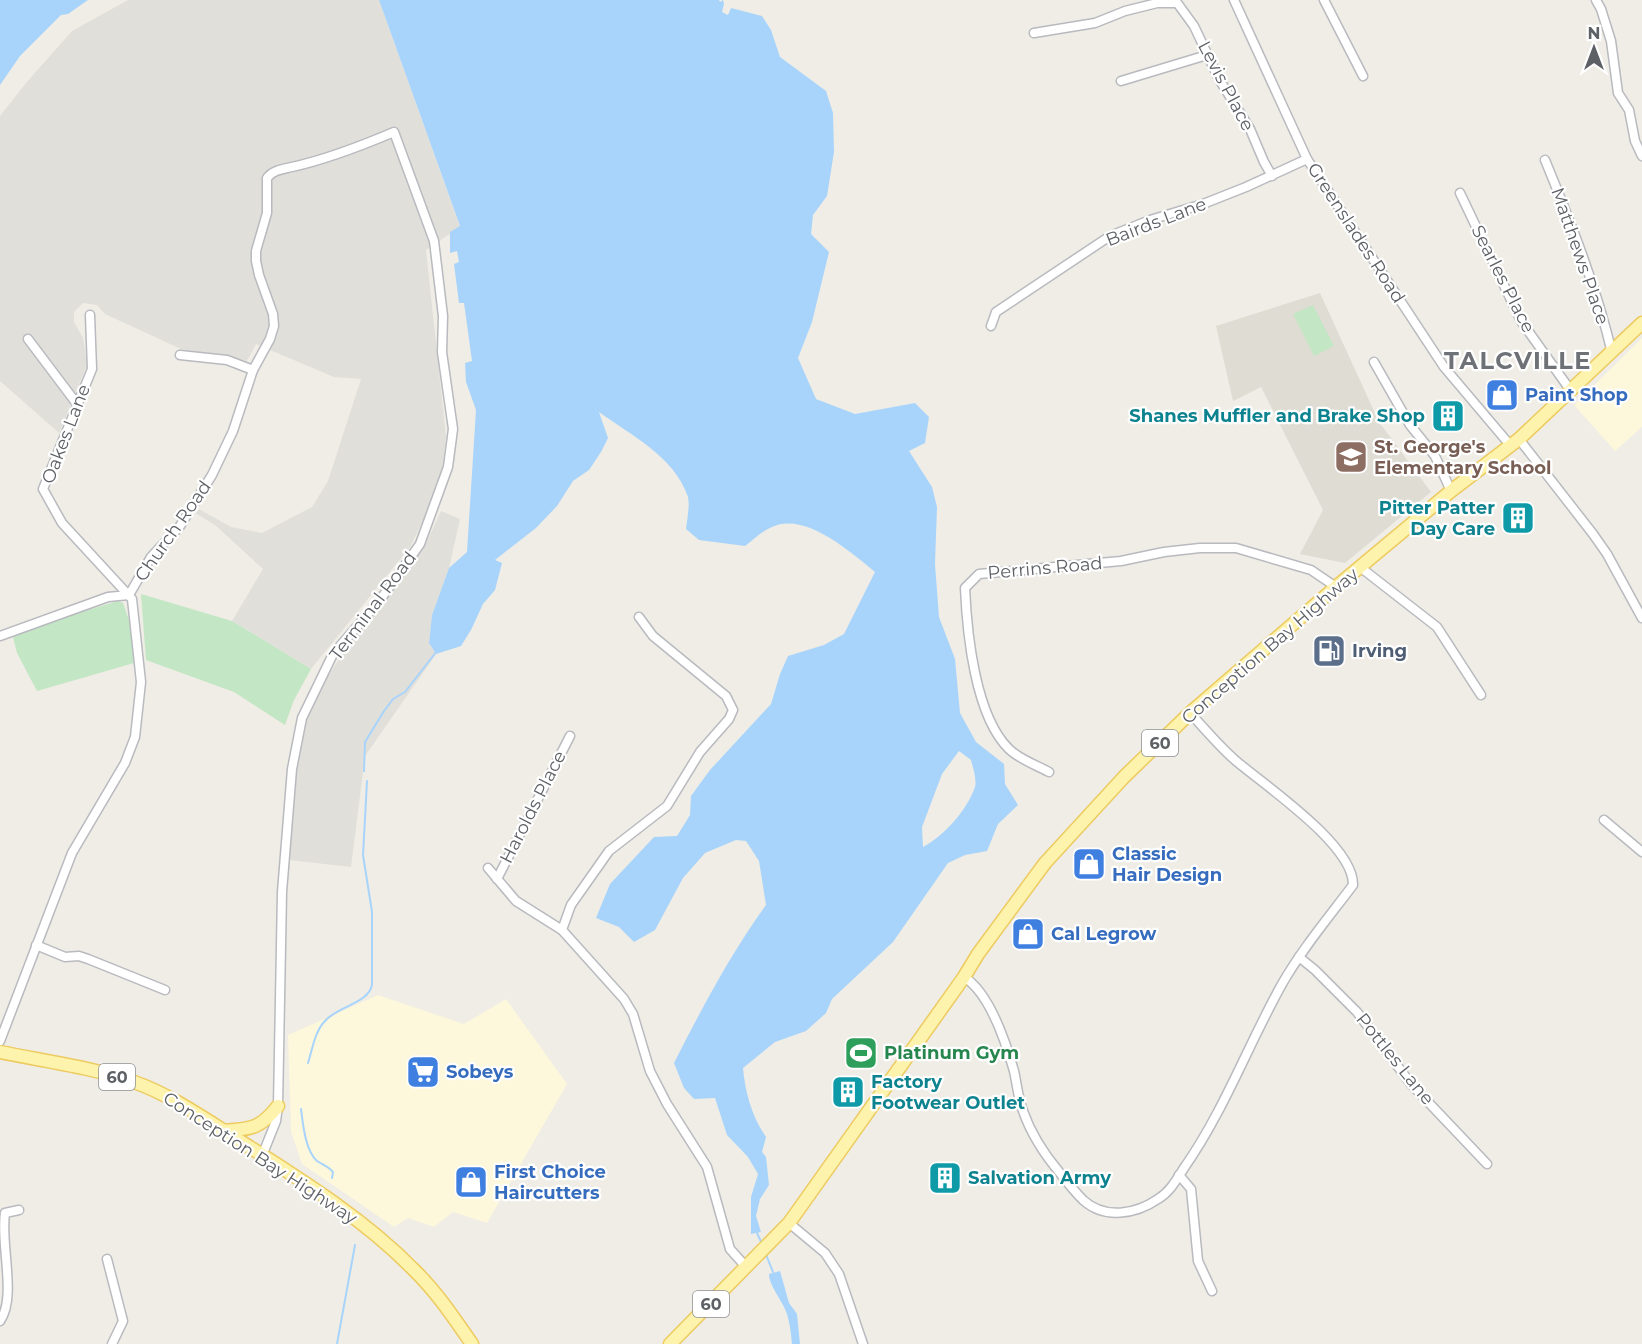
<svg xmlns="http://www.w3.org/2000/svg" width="1642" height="1344" font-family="Montserrat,sans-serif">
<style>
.commercial{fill:#fdf7dc}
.industrial{fill:#e1dfda}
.education{fill:#dfdcd3}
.green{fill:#c3e6c4}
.water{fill:#a8d4fc;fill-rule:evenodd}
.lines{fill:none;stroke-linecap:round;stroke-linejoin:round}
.stream{stroke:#a8d4fc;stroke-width:2}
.street-casing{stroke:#b8babf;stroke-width:11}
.primary-casing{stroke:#edcb60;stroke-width:15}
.street{stroke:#fff;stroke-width:8}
.primary{stroke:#fdf3ad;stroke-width:12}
.labels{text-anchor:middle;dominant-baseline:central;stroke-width:4.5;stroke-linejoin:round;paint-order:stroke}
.shield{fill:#fff;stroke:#8e9093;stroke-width:1.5}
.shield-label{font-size:16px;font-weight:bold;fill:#5d6065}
.street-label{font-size:18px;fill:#5d6065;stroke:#fff}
.shop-label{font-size:18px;font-weight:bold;fill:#366cbe;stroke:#fff;text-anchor:start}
.culture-label{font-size:18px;font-weight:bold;fill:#0d838f;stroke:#fff;text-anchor:end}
.education-label{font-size:18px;font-weight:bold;fill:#785e54;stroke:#fff;text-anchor:start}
.service-label{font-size:18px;font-weight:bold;fill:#4e5e75;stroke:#fff;text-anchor:start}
.leisure-label{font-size:18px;font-weight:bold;fill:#27864d;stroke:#fff;text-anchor:start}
.district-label{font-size:24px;font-weight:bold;letter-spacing:1.5px;fill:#6e7277;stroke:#fff}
</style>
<rect width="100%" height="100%" fill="#efede5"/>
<g class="commercial">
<path d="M1642,338V427L1615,451L1574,405Z"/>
<path d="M378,995L464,1024L506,999L567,1084L487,1223L453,1212L434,1227L408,1218L394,1227L302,1164L291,1132L288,1035Z"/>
</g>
<g class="industrial">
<path d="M128,0H379L460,227L426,250L446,437L442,471L430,507L410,547L311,669L232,621L263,569L215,525L195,513L199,509L231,527L262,533L312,507L328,481L361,379L334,377L256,344L247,361L181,349L105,314L97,305L83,303L74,312V322L83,338L87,365L59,433L0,381V116L26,83L72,31Z"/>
<path d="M441,511L460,519L449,568L432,615L429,643L436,654L365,756L351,867L289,860L297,770L307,719L321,687L343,653L425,546Z"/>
</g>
<path class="education" d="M1320,293L1379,422L1431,492L1345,563L1300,554L1323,510L1261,387L1233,401L1216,326Z"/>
<g class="green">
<path d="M1313,305L1334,346L1314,356L1293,314Z"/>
<path d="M141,594L232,621L311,669L294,700L285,725L234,692L146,660Z"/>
<path d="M118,601L123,603L130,623L134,663L37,691L17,653L13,637L57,619Z"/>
</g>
<g class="water">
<path d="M0,0H88L68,14L61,15L20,56L0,85Z"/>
<path d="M379,0H719L720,2L723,0L724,4L722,12L728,15L731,8L762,16L771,30L780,57L826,91L833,113L834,152L827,196L813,215L811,234L829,252L812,322L798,358L816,399L855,414L915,403L929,417L925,443L909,451L932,487L937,507L935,564L939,617L955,659L960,713L976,742L1004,764L1005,784L1018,805L998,824L987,851L965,855L948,863L893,942L832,999L826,1013L806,1031L775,1042L743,1068C745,1092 752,1117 766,1137L762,1152L766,1157L769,1185L760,1199L756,1216L761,1232L751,1234V1197L758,1174L748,1157L727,1135L715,1098L694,1099L684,1088L674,1063C702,1008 730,955 766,905L759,861L746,841L736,840L705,853L683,878L655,930L634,942L619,927L596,918L610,884L654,837L677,836L690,815L691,796L710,770L771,704L780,674L788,656L824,645L844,634L875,572C852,553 805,511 772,527C762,531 753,540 745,546L699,540L686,529C687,520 690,506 688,497C674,456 632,436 599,412L608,438L601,452L589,470L573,481L557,506L536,528L495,560L502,563L495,590L483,604L471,630L461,646L436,654L429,643L432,615L449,568L467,552L476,410L466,382L465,363L472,361L464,303H459L454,264L459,262L457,251L450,253V232L460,226ZM959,751L971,760C973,767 977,780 975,787C967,810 944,836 923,847L922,827L942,774Z"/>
<path d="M780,1271L789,1303L797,1314L800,1344H792C791,1334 790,1324 787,1314C783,1301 769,1286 769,1274Z"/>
</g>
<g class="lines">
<g class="stream">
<path d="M364,771L365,742L384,711L393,699L405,692L437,651"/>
<path d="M308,1063C312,1050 315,1032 324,1022C337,1006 368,1004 372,985V912L363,855L367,781"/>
<path d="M301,1109C303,1124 305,1150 317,1161C323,1165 329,1167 333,1172L332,1178"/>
<path d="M757,1233L762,1244"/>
<path d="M765,1252L773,1272"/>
<path d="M337,1344L355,1245"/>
</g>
<defs>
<g id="street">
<path d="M1175,0L1194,26L1219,79L1250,129L1264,162L1272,176"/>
<path d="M1234,0L1307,159L1444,367L1510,445"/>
<path d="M1324,0L1363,76"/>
<path d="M1596,0L1601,9L1611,41L1618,93L1629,110L1635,141L1642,156"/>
<path d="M1034,33L1095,23L1125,11L1157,3H1177"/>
<path d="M1121,81L1207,55"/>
<path d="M1545,160C1571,223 1596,286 1612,353"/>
<path d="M1460,193L1521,321L1571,391"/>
<path d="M991,326L996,312L1110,236L1150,220L1203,204L1246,187L1307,159"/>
<path d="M28,339L77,404"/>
<path d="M180,355L227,360L253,370"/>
<path d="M1374,362L1410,425L1435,456L1451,491"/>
<path d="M1519,439L1593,534L1607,554L1642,618"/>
<path d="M1360,567L1437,627L1481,695"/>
<path d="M129,595L151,557L180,526L212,475L233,431L253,370L270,339L274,326L273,314L259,275L256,261V251L267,213V178C273,170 283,169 292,167C328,159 361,146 394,132L434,241L443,316L442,352L453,429L448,467L420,544L380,600L333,654L302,718L292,769L282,892L278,1106L276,1121L262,1156"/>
<path d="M0,636L108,597L129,595"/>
<path d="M1049,772C1036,765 1019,759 1009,749C975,716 967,633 965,588L979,574L1121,561L1164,552L1200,548H1236L1311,570L1336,587"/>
<path d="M1604,820L1642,852"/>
<path d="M488,868L516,901L562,930L624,999L633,1014L650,1071L667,1104L707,1167L730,1249L747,1268"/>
<path d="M497,879L570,736"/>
<path d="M562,930L571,905L609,851L667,806L700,752L729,719L733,710L726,696L653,636L639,617"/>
<path d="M36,945L65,957L79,956L88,959L165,990"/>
<path d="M1299,957L1315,970L1357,1012L1411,1084L1487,1164"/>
<path d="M964,977C990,993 1006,1043 1014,1071C1017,1084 1018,1098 1023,1111C1031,1134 1044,1154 1060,1173C1067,1182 1075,1192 1083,1200C1105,1220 1136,1214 1158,1199C1170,1192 1177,1179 1184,1168C1224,1111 1248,1045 1282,984C1302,949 1329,917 1353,885C1354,845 1264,785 1235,760C1219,746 1205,729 1190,713"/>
<path d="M0,1041L72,853L125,763L135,737L141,682L132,599L62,523L43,489L92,369L90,315"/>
<path d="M1179,1175L1191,1189L1198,1261L1212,1291"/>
<path d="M789,1223L825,1253L839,1274L863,1344"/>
<path d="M107,1259L123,1321L112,1344"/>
<path d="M0,1321C17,1297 0,1244 5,1213L19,1210"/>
</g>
<g id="primary">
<path d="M0,1052C44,1061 91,1067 134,1082C171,1095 203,1118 237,1139C298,1178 362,1217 413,1269C436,1291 454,1318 472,1344"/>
<path d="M223,1131C251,1129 260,1129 278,1106"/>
<path d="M670,1344L789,1223L964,977L978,954L1045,863L1124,777L1190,713L1336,587L1451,491L1519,439L1642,323"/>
</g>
</defs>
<use href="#street" class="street-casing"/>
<use href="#primary" class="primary-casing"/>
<use href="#street" class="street"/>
<use href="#primary" class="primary"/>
</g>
<defs>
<symbol id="shop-square" viewBox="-11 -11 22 22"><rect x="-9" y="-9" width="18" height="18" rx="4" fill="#3f7fe0" stroke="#fff"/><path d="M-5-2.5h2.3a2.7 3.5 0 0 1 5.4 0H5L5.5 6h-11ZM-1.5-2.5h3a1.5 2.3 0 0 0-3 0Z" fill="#fff"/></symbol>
<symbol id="building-square" viewBox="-11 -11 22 22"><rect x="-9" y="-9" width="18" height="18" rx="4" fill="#0f9aa8" stroke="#fff"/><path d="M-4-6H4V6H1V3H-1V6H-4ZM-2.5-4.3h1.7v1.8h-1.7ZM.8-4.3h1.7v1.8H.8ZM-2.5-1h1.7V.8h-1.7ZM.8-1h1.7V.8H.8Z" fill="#fff"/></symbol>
<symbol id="school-square" viewBox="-11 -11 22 22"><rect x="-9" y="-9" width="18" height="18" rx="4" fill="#8d6e63" stroke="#fff"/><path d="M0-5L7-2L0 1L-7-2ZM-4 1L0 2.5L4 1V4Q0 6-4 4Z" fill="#fff"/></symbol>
<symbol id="fuel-square" viewBox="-11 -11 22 22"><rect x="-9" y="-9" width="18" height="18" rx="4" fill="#5c6f8a" stroke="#fff"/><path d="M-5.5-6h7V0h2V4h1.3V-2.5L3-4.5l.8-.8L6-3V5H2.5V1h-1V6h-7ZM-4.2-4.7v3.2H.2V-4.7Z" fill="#fff"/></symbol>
<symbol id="stadium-square" viewBox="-11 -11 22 22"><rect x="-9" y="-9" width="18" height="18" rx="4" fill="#2e9e5b" stroke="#fff"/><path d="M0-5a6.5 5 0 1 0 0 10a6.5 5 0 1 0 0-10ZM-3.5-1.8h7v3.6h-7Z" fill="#fff"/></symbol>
<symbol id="supermarket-square" viewBox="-11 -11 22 22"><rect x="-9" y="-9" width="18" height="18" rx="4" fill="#3f7fe0" stroke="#fff"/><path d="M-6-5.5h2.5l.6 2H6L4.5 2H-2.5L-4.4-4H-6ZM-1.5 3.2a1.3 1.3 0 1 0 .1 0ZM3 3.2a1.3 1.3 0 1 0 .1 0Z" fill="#fff"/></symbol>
</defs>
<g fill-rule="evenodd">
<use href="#shop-square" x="1483" y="376" width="38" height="38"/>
<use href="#building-square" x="1429" y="397" width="38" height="38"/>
<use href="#school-square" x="1332" y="438" width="38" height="38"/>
<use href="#building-square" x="1499" y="499" width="38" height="38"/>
<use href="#fuel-square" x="1310" y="632" width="38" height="38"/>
<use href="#shop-square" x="1070" y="845" width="38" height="38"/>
<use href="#shop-square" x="1009" y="915" width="38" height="38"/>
<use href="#stadium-square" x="842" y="1034" width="38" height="38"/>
<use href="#supermarket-square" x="404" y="1053" width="38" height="38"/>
<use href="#building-square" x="829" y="1073" width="38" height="38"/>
<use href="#building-square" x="926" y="1159" width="38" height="38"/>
<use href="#shop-square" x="452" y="1163" width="38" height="38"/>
</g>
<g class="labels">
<g class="shield">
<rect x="1142" y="730" width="36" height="26" rx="4.5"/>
<rect x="99" y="1064" width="36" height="26" rx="4.5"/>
<rect x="693" y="1291" width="36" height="26" rx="4.5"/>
</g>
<g class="shield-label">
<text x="1160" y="743">60</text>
<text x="117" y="1077">60</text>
<text x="711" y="1304">60</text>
</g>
<g class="street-label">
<text transform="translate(1226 86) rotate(62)">Levis Place</text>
<text transform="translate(1156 222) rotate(-21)">Bairds Lane</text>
<text transform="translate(1356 233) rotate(57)">Greenslades Road</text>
<text transform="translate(1580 256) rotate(71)">Matthews Place</text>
<text transform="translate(1503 279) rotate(63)">Searles Place</text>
<text transform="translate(66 434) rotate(-69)">Oakes Lane</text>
<text transform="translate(173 531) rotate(-55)">Church Road</text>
<text transform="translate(1045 568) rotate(-5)">Perrins Road</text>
<text transform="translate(373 606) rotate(-53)">Terminal Road</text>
<text transform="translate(1270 646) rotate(-41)">Conception Bay Highway</text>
<text transform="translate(533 807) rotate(-63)">Harolds Place</text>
<text transform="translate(1395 1059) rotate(51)">Pottles Lane</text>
<text transform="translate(260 1158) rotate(33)">Conception Bay Highway</text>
</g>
<g class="shop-label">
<text x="1525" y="395">Paint Shop</text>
<text x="1112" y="854">Classic<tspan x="1112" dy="21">Hair Design</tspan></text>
<text x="1051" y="934">Cal Legrow</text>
<text x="446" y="1072">Sobeys</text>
<text x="494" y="1172">First Choice<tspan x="494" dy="21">Haircutters</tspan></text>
</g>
<g class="culture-label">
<text x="1425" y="416">Shanes Muffler and Brake Shop</text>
<text x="1495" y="508">Pitter Patter<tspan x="1495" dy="21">Day Care</tspan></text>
<text x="871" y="1082" text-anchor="start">Factory<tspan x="871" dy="21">Footwear Outlet</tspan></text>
<text x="968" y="1178" text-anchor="start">Salvation Army</text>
</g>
<g class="education-label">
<text x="1374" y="447">St. George's<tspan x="1374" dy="21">Elementary School</tspan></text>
</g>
<g class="service-label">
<text x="1352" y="651">Irving</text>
</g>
<g class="leisure-label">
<text x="884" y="1053">Platinum Gym</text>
</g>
<g class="district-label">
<text x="1518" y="360">TALCVILLE</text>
</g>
</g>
<g transform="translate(1594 48)" stroke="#ffffff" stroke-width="4.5" paint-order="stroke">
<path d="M0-4.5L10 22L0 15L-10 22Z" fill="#5d6065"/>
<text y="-9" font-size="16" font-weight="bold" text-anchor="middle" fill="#5d6065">N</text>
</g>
</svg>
